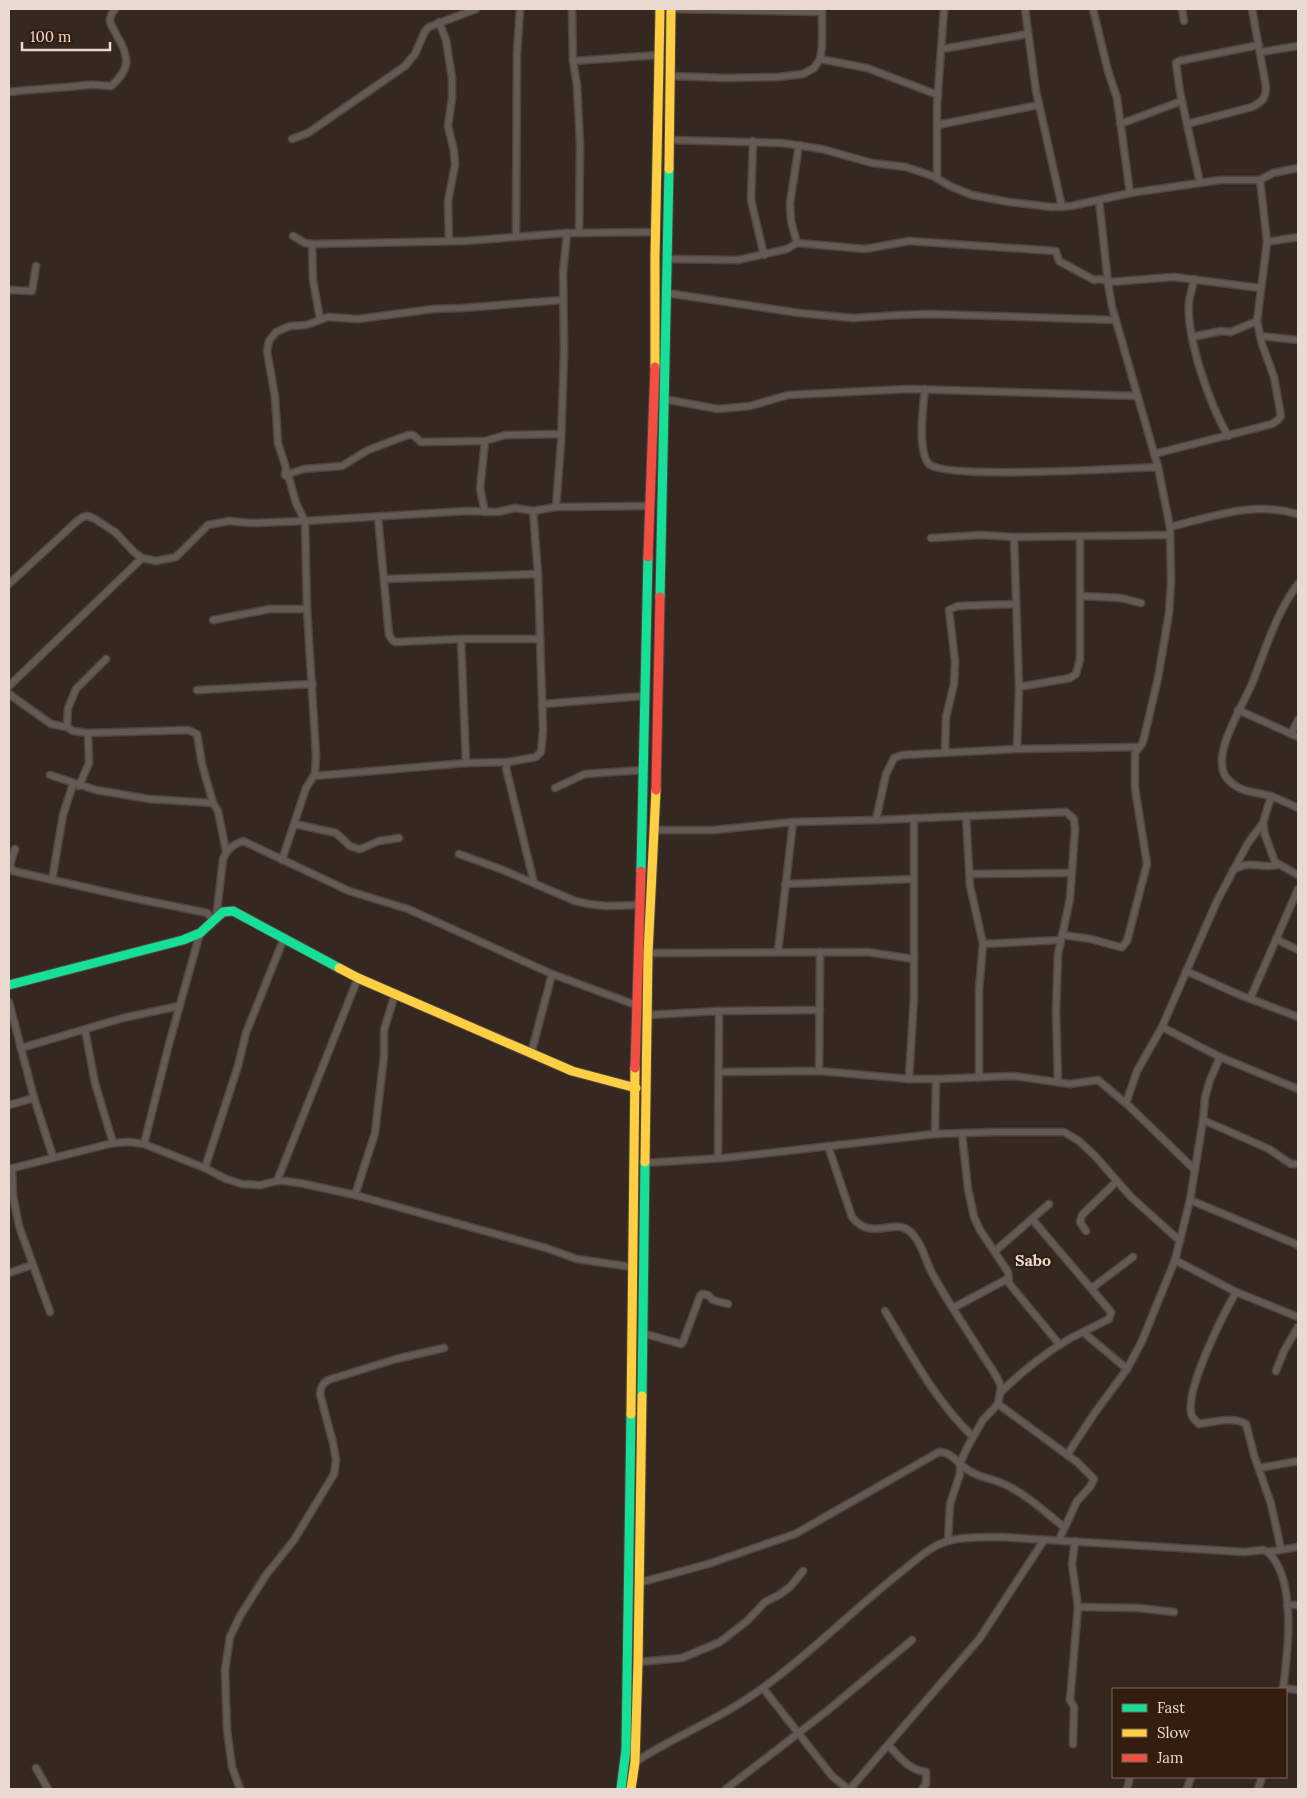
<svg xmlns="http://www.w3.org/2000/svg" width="1307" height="1798" font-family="Lora,serif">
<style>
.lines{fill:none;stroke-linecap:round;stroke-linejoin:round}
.street-casing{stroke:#51463f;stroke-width:9}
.fast-casing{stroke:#51463f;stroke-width:11}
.slow-casing{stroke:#51463f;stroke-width:11}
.jam-casing{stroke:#51463f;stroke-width:11}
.street{stroke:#645a54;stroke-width:6}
.fast{stroke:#16e098;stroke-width:9}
.slow{stroke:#ffcf43;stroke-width:9}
.jam{stroke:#f24e42;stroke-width:9}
.labels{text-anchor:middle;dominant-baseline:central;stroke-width:4;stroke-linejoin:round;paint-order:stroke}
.quarter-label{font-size:16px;font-weight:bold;fill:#e9d9d0;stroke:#331d0e}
</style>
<rect width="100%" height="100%" fill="#352820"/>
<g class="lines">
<defs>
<g id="street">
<path d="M572,9L573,61L577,85L580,144L579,233"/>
<path d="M671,9L822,12"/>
<path d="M1025,9L1036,91L1062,207"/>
<path d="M1093,9L1108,71L1117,98L1130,193"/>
<path d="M1182,9L1184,21"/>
<path d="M439,22L446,40L452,78V98L448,126L454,151L455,165L448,201L449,241"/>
<path d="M942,49L1028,34"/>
<path d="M1261,52L1298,46"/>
<path d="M820,59L867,68L938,95"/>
<path d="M573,61L659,55"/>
<path d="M671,76L726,78L778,77L803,74L814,68L820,59L822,46V9"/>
<path d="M9,92C35,89 62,88 87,85C95,84 103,86 111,86C132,68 129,56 116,34C114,29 110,25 110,20C110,15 113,12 115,9"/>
<path d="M1120,124L1182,101"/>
<path d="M1187,124L1252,107C1262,102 1266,98 1266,87L1252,9"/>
<path d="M937,125L1039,105"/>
<path d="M292,139L308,133L405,66L415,54L425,31L429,27L476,9"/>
<path d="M670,140L782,143L822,149L872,163L906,167L933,176L950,186L972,195L1009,202L1052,207L1071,206L1130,193L1220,180H1260L1273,173L1298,168"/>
<path d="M753,141L751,200L764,255"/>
<path d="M937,177V105L944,9"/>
<path d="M1200,183L1180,92L1176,63L1179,61L1259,45"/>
<path d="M293,236L305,243L312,244L464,241L567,233L656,232"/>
<path d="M516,236L517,54L520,9"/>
<path d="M1267,242L1298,237"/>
<path d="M797,243L791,221L790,203L799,145"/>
<path d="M312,244L313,280L320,319"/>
<path d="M668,259L738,260L787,249L797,243L865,249L909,241L923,242L1056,251L1059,261L1094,280L1101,279L1109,282L1174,277L1260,288"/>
<path d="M1194,279C1193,286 1190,294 1189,302C1186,338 1210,405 1228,436"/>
<path d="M9,290L32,291L36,266"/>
<path d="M667,293L799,313L853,318L899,315L931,314L1116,320"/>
<path d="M1260,336L1298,340"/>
<path d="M1192,337L1221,331L1231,332L1257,321"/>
<path d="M925,389C923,406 917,451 929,464C945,480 1126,468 1158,467"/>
<path d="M664,399L718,409L750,406L788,395L908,389L1138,396"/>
<path d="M1154,454L1272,424L1278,420L1281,416L1274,377L1262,344L1257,321L1267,242L1260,180"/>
<path d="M285,475L304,469L342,466L368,450L408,435H413L421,442L485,441L505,435L561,434"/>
<path d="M556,507L561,443L564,352L563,273L567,233"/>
<path d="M485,512L480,489L485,441"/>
<path d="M378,517L389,635L392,640L395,642L461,639H540"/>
<path d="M1170,527C1215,516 1252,501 1298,514"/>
<path d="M1014,537L1019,687L1017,749"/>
<path d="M931,538L981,535L1014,537L1170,535"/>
<path d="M384,579L538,574"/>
<path d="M9,584L76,522L83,517L88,516L95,519L115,532L135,553L142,558L156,561L176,557L208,525L229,521L251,523L305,521L466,511L498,512L515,508L533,511L556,507L649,506"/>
<path d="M1298,584C1276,613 1266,648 1253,681C1245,703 1210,754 1226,777C1238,793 1254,791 1270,796C1280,799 1289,804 1298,808"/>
<path d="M1081,596L1121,598L1141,603"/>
<path d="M213,620L270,609H307"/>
<path d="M461,639L466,763"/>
<path d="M9,686L142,558"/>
<path d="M1019,687L1070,678L1076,674L1080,659V537"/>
<path d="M197,690L313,684"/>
<path d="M9,694L51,724L67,727L73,731L88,733L188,730L197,734L202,764L213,803"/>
<path d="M542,704L645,696"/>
<path d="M1238,710L1298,737"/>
<path d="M67,727L68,708L76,689L106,659"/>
<path d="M1291,734L1298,720"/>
<path d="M945,752L946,717L954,684L955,661L949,610L958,606L1016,604"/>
<path d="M508,762L506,768L534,883"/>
<path d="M50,775L96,790L149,799L213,803L218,811L226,851"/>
<path d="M314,776L466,763L508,762L536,757L541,752L543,730L538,574L533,511"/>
<path d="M79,786L89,763L88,733"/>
<path d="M555,788L585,774L643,770"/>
<path d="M966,816L970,886L983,944L979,989V1077"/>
<path d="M876,820L886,774L894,758L902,755L1017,749L1139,747"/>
<path d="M1263,823L1265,835L1275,862L1298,875"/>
<path d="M295,824L336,833L350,846L359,849L363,848L379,841L399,838"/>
<path d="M655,830H714L793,822L876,820L1066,812L1074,819L1075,829L1070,899L1058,954L1056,1011L1058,1082"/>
<path d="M15,849L10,865L13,871L133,898L203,912L207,913L213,920"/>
<path d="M459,854L503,870L575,901L589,904L607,906L640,905"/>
<path d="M282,860L306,788L315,774L316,755L307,609L305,521L296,503L289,478L285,475L286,468L278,443L275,397L267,351L269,341L276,332L290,326L306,325L328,317L358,319L433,309L462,308L563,300"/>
<path d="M1233,870C1252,859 1258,869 1277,865"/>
<path d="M970,874L1071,873"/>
<path d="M52,880L63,815L73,784"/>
<path d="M785,884L913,879"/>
<path d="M216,919L223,859C227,849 233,844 243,841L349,891L408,909L552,974L636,1005"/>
<path d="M1062,935L1091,939L1120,947H1122L1127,941L1147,864L1135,788V753L1142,744L1144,738L1158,678L1169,613L1171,581L1170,527L1158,467L1112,307L1108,283L1099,200"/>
<path d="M1276,939L1298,950"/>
<path d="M983,944L1060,940"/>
<path d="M778,951L793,822"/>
<path d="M648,953L867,952L914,959"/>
<path d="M1186,971L1240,995L1298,1017"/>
<path d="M1250,999L1298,889"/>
<path d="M9,1002L34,1098L53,1157"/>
<path d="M647,1015L719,1011L820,1010"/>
<path d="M1162,1027L1220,1057L1298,1089"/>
<path d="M85,1030L95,1083L113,1143"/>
<path d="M21,1048L123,1018L179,1006"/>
<path d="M531,1054L552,974"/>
<path d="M819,1071L820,952"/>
<path d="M719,1072L819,1071L909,1079H936L1014,1076L1070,1084L1098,1080L1129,1106L1195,1170"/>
<path d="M909,1079L914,996V818"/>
<path d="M1126,1103L1137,1071L1162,1027L1217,901L1248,843L1263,823L1268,806L1272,796"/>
<path d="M9,1105L34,1098"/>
<path d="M1203,1120L1269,1149L1291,1164H1298"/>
<path d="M935,1134L936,1079"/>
<path d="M962,1134L968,1189L974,1217L980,1230L1008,1272L1009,1283L1012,1287L1060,1345"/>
<path d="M144,1144L169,1044L200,933"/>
<path d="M828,1146L852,1217C870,1241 893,1219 908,1230C921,1239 925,1260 932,1273C947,1301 965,1327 982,1354C988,1364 998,1376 1001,1387L998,1404L983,1420L968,1446L960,1463V1474L950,1504L948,1541"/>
<path d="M718,1158L719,1011"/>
<path d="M644,1163L724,1158L935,1134L996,1132H1064L1079,1141L1095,1156L1131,1197L1180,1241"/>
<path d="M12,1168L13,1196L19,1226L50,1312"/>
<path d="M205,1168L238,1066L246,1033L284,938"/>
<path d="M9,1169L113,1143L130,1142L144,1144L205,1168L226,1179L242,1184L261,1185L277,1181H286L305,1184L355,1195L546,1248L577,1259L632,1267"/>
<path d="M277,1181L358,978"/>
<path d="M355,1195L375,1133L384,1056V1030L395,994"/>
<path d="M1190,1200L1298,1245"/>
<path d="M1032,1219L1111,1312L1109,1319L1083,1332"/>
<path d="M1086,1231L1080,1222L1082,1215L1117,1181"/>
<path d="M995,1251L1049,1204"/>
<path d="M1175,1260L1236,1292L1298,1317"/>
<path d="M9,1273L32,1265"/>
<path d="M1092,1288L1133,1257"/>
<path d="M1236,1292C1222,1317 1187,1386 1191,1412C1191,1417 1195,1420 1199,1424C1215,1422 1232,1416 1246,1424L1254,1455L1271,1504L1281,1549"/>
<path d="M953,1308L1009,1278"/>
<path d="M885,1311C912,1356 935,1400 973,1437"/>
<path d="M642,1333L681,1344L683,1342L700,1296L702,1294L708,1295L713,1300L728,1304"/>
<path d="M1276,1371L1284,1351L1298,1327"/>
<path d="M1001,1392C1022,1371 1056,1344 1083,1332L1127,1369"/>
<path d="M998,1404L1077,1462L1094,1479L1090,1487L1077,1501L1059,1540"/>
<path d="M1067,1455L1094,1414L1127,1369L1142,1341L1175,1260L1190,1200L1203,1120L1205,1098L1210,1080L1220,1057"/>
<path d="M1259,1468L1298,1461"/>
<path d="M1268,1552C1297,1580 1288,1652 1283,1689"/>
<path d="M638,1583L708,1564L795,1534L939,1452C950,1451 959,1464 968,1470C979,1478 992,1478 1004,1484C1026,1494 1045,1512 1064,1527"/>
<path d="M1287,1605H1298"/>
<path d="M1078,1607L1138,1608L1174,1612"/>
<path d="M638,1662L682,1658L720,1642L747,1621L765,1602L779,1595L790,1587L803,1571"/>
<path d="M763,1688L832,1776L848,1789"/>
<path d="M1283,1688L1298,1690"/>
<path d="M1073,1744L1074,1707L1070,1700L1078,1607L1072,1564L1075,1541"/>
<path d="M888,1745C901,1758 907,1769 926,1772V1784L922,1789"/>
<path d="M635,1762C677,1735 724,1717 764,1687C812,1652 854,1609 901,1572C915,1561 930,1546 948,1541C965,1536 984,1538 1001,1537L1245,1552L1263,1550L1268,1552L1298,1547"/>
<path d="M36,1768L48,1789"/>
<path d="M240,1789L232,1767L227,1730L225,1670L230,1637L240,1616L266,1575L294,1540L334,1474L336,1460L333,1443L320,1394C321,1387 322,1384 328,1380L396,1359L444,1348"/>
<path d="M726,1789L827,1711L912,1640"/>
<path d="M850,1789L980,1638L1044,1540"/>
<path d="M1127,1789L1130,1777"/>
<path d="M1187,1789L1191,1777"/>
<path d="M1258,1789L1262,1777"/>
</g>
<g id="fast">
<path d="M660,597L669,169"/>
<path d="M641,871L648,557"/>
<path d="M9,985L183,940L200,933L223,912L233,911L339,968"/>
<path d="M642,1396L645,1162"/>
<path d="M621,1789L626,1750L631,1414"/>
</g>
<g id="slow">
<path d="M669,169L671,9"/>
<path d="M655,367V256L660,9"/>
<path d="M339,968L358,978L572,1071L636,1088"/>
<path d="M645,1162L648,953L656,790"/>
<path d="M631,1414L635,1068"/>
<path d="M631,1789L635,1762L638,1662L642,1396"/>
</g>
<g id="jam">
<path d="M648,557L655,367"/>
<path d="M656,790L660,597"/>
<path d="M635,1068L641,871"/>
</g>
</defs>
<use href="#street" class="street-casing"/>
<use href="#fast" class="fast-casing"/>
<use href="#slow" class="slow-casing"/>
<use href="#jam" class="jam-casing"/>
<use href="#street" class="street"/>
<use href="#fast" class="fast"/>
<use href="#slow" class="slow"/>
<use href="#jam" class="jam"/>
</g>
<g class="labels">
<g class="quarter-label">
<text x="1033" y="1260">Sabo</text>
</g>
</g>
<rect width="1307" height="1798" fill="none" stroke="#e9d9d0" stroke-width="20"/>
<rect x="1112" y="1688" width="175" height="90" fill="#331d0e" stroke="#7c685c"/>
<rect x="1122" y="1704" width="25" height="8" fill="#16e098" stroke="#7c685c"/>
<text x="1157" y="1713" font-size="15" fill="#e9d9d0">Fast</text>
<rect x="1122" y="1729" width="25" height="8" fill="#ffcf43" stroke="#7c685c"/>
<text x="1157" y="1738" font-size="15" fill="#e9d9d0">Slow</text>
<rect x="1122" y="1754" width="25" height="8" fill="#f24e42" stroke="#7c685c"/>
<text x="1157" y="1763" font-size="15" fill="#e9d9d0">Jam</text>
<path d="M22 42v8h88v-8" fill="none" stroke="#e9d9d0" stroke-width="2.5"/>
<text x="30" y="42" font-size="15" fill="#e9d9d0" stroke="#331d0e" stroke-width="4" paint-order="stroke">100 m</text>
</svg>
